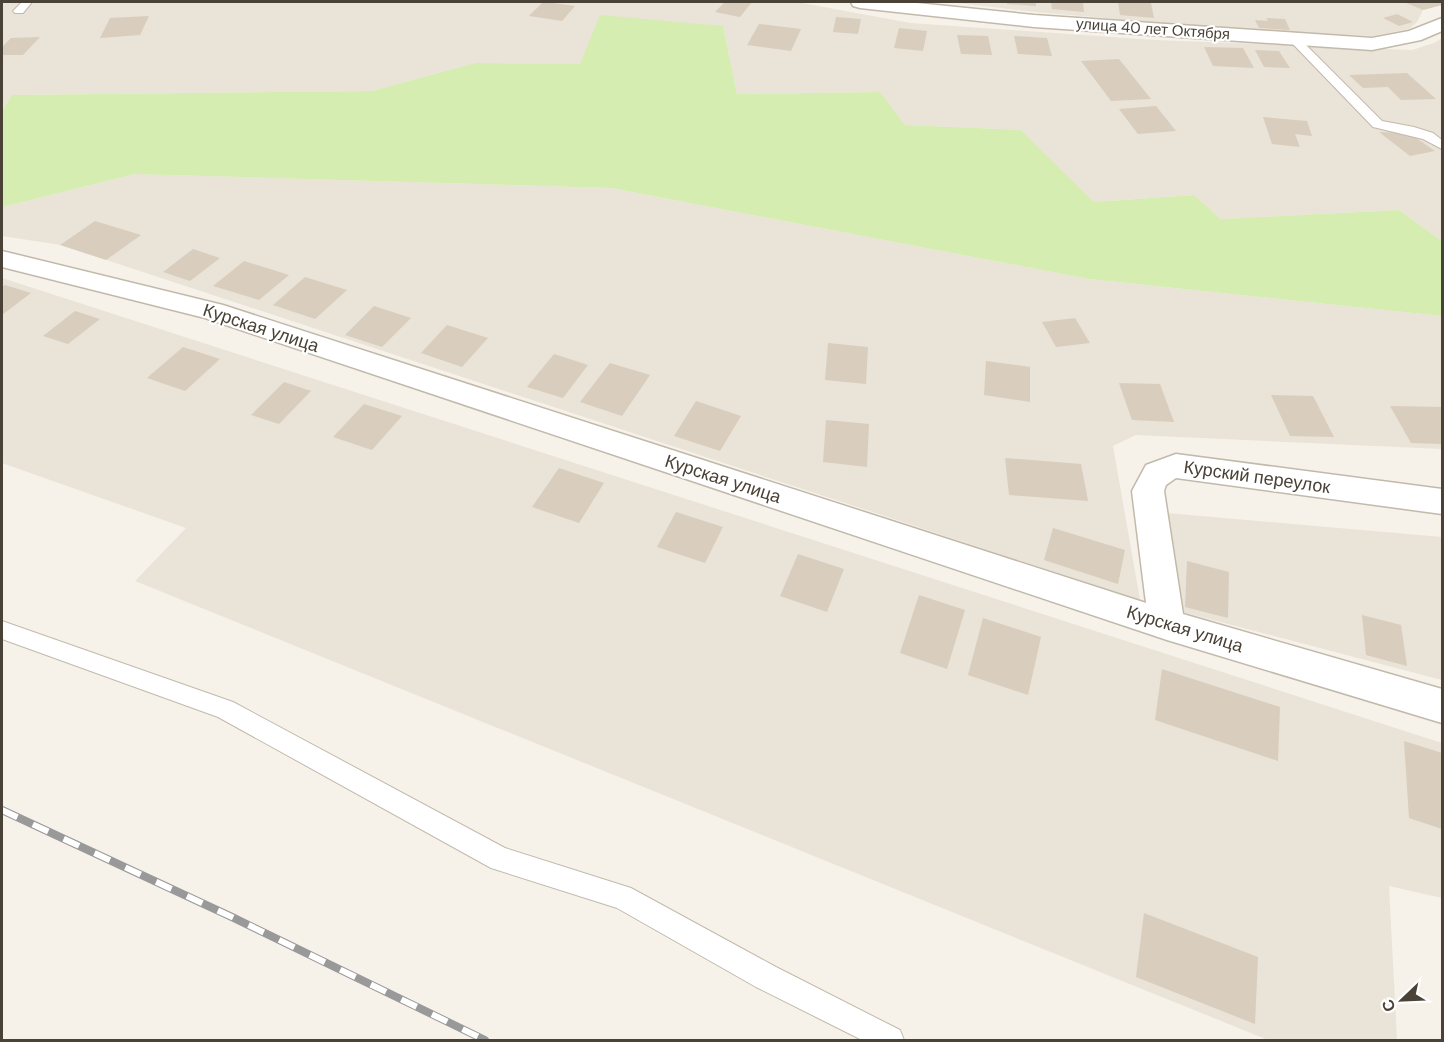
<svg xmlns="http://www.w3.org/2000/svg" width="1444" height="1042" font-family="'DM Sans',sans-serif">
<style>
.residential{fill:#eae3d7}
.green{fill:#d5edb0}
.building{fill:#d9cdbe}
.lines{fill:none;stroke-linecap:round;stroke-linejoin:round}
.lane-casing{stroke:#c2b9ab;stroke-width:2}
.street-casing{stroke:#c2b9ab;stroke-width:3}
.lane{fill:#fff;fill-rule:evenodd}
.street{fill:#fff;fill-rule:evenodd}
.rail-casing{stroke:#999;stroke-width:8}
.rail{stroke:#fff;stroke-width:6;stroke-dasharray:17;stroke-linecap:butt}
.labels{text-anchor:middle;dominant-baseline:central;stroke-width:4.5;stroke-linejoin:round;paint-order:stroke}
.far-street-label{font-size:15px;fill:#4b4237;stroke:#fff}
.street-label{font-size:18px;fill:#4b4237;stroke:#fff}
</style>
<rect width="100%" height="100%" fill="#f6f2ea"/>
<g class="residential">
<path d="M2,2H797L910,23L1155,40L1412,50L1434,43L1442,38V241L1399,210L1221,219L1194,195L1094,202L1021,130L905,125L879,92L737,94L723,26L580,64L475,63L372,91L12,95L2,111Z"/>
<path d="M949,2H1441L1442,5L1423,10L1417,22L1409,29L1373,36L1265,32L1036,12Z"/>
<path d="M135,174L611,188L1089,279L1442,316V449L1136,435L1113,446L1140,600L61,245L2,236V207Z"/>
<path d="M2,278L1442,743V898L1389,886L1397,1040H1268L135,581L186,528L2,463Z"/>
<path d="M1167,513L1442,537V680L1182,612Z"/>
</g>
<path class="green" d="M600,15L723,26L737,94L880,92L905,125L1021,130L1094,202L1194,195L1221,219L1399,210L1442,241V316L1089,279L611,188L135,174L2,207V111L12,95L372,91L475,63L580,64Z"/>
<g class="building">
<path d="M543,2H545L575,6L562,21L529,16Z"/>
<path d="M725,2H752L740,17L715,12Z"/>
<path d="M1007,2H1036V6L1007,4Z"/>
<path d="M1051,2H1083L1084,12L1052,9Z"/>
<path d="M1118,2L1151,3L1154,18L1120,15Z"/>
<path d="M1404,2H1441L1442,5L1423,10Z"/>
<path d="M1397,14L1413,22L1399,26L1383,18Z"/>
<path d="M149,16L140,35L100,38L110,18Z"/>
<path d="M836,17L861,19L858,34L833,32Z"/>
<path d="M1266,18L1285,19L1290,30L1259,28L1255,20L1268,21Z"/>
<path d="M759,24L801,29L791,51L747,45Z"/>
<path d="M899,28L927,31L923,51L894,48Z"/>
<path d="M957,35L988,36L992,55L961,54Z"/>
<path d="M1014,36L1047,38L1052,56L1018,54Z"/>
<path d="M40,37L23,55H2V47L11,38Z"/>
<path d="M1204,47L1243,48L1254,68L1213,66Z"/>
<path d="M1255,50L1279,51L1290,68L1264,67Z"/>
<path d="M1119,59L1151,99L1111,101L1081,61Z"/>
<path d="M1407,73L1436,99L1401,100L1388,87L1363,88L1349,75Z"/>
<path d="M1156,106L1176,131L1138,134L1119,109Z"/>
<path d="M1263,117L1307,121L1312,136L1295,134L1300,147L1272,144Z"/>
<path d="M1379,132L1409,133L1435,151L1410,156Z"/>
<path d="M95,221L141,235L106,260L60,245Z"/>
<path d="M193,249L220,258L190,281L163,272Z"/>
<path d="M244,261L289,275L259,300L213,286Z"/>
<path d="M305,277L347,290L315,319L273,305Z"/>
<path d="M5,285L31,293L2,315V287Z"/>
<path d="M374,306L411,318L382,347L345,335Z"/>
<path d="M75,311L100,319L68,344L43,336Z"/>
<path d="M1075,318L1090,343L1056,347L1042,322Z"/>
<path d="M447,325L488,338L462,367L421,353Z"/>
<path d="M828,343L868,347L866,384L825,380Z"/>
<path d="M183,347L220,359L185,391L147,378Z"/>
<path d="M554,354L588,365L563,398L527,387Z"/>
<path d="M986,361L1030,367V402L984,395Z"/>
<path d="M610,363L650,375L622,416L580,402Z"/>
<path d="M284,382L311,391L279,424L251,415Z"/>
<path d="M1119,383L1160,384L1174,422L1132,420Z"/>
<path d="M1271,395L1313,396L1334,437L1290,436Z"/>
<path d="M696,401L741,416L720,451L674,436Z"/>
<path d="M364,404L402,416L372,450L333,437Z"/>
<path d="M1390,406L1442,407V444L1411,443Z"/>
<path d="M826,420L869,424L867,467L823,462Z"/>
<path d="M1005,458L1081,464L1088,501L1009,495Z"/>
<path d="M559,468L604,483L579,523L532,507Z"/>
<path d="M676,512L723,527L705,563L657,547Z"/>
<path d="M1053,528L1125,550L1118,584L1044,560Z"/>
<path d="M798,554L844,569L827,612L780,596Z"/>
<path d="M1187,561L1229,572L1228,618L1185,607Z"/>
<path d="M919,595L965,610L947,669L900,653Z"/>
<path d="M1362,615L1401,625L1407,666L1366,655Z"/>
<path d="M983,618L1041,637L1028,695L968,675Z"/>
<path d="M1162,669L1280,707L1278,761L1155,720Z"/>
<path d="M1404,741L1442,753V829L1409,818Z"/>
<path d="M1144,913L1258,957L1255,1024L1136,977Z"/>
</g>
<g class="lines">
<defs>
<g id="lane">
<path d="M22,2H32L23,13H15L13,11Z"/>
<path d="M1294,36L1298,37L1382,121L1414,127L1433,133L1442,140V149L1423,139L1373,127L1290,41L1288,39Z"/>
<path d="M2,621L233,702L505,848L631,888L776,967L900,1030L904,1040H862L756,987L617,908L491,868L218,717L2,639Z"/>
</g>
<g id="street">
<path d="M851,2H907L1034,15L1372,38L1409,31L1442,18V31L1421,40L1372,50L1034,27L860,8L853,6Z"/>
<path d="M2,251L223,305L1146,603L1132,491L1146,465L1176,454L1442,489V514L1176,478L1166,485L1164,491L1183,614L1442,689V723L1167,640L205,318L2,267Z"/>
</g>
</defs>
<use href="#lane" class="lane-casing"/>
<use href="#street" class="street-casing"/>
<use href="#lane" class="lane"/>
<use href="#street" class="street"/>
<defs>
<path id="rail" d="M2,810L234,918L485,1040"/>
</defs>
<use href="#rail" class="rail-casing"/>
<use href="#rail" class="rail"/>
</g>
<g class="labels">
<g class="far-street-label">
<text transform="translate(1153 29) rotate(4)">улица 40 лет Октября</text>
</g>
<g class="street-label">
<text transform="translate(261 328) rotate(18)">Курская улица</text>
<text transform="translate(1257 477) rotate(8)">Курский переулок</text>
<text transform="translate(723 479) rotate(18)">Курская улица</text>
<text transform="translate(1185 629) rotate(17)">Курская улица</text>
</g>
</g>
<rect width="1444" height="1042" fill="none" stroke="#4b4237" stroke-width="6"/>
<g transform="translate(1402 1000) rotate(247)" stroke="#ffffff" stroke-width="4.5" paint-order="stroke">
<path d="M0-4.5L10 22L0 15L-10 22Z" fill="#4b4237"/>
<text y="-9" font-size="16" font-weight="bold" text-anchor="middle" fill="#4b4237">С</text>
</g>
</svg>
